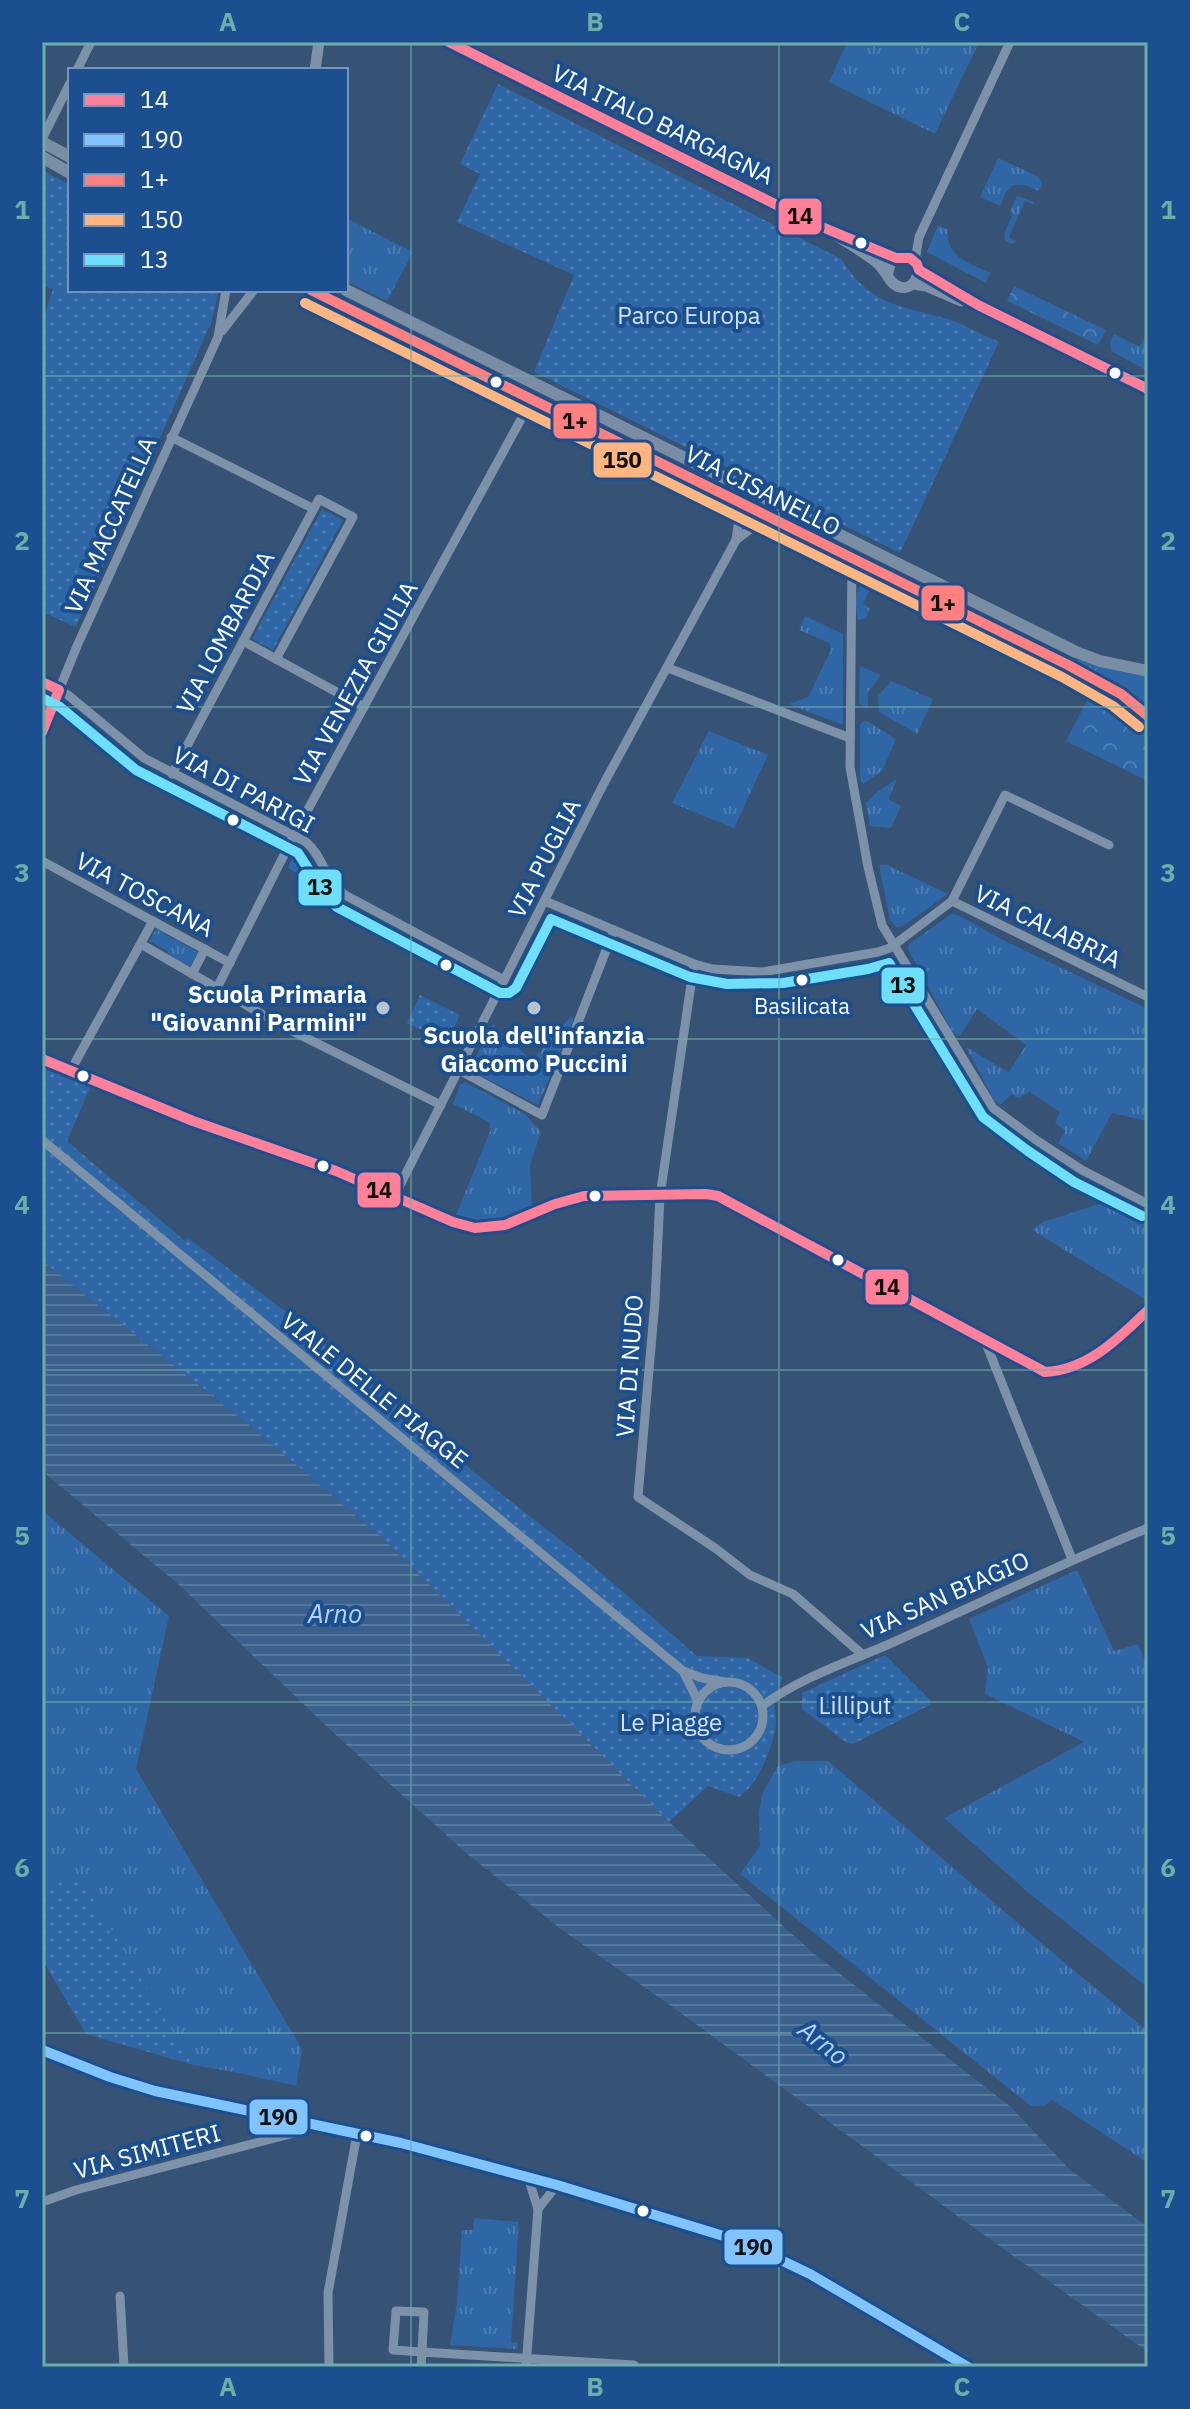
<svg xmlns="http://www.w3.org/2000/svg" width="1190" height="2409" font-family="'IBM Plex Sans',sans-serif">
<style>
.grass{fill:url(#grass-tufts)}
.forest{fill:url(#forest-crowns)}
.park{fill:url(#park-dots)}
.water{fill:url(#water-rules)}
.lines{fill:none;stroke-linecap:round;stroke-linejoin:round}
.minor{stroke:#7d92a8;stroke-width:9}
.tertiary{stroke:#7d92a8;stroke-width:11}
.secondary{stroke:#798da4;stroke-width:12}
.bus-1-casing{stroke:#1b4f8f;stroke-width:16}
.bus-2-casing{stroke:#1b4f8f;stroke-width:16}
.bus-3-casing{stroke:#1b4f8f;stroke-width:16}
.bus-4-casing{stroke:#1b4f8f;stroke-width:16}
.bus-5-casing{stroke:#1b4f8f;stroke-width:16}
.bus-1{stroke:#ff8098;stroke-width:10}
.bus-2{stroke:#80c4ff;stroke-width:10}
.bus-3{stroke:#ff8080;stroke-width:10}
.bus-4{stroke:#ffb580;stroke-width:10}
.bus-5{stroke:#6ddff8;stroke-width:10}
.grid{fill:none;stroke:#6fada8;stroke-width:2;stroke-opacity:0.55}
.bus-dot{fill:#fff;stroke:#1b4f8f;stroke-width:3}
.poi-dot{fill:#b9c2ce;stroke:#1b4f8f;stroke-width:3}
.labels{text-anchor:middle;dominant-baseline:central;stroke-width:8;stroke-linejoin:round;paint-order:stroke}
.bus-label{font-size:22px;fill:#fff;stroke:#1b4f8f}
.street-label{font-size:24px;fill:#fff;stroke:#1b4f8f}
.park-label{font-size:24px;fill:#cfe3fa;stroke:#1b4f8f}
.poi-label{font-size:24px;font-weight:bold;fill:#fff;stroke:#1b4f8f;text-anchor:end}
.water-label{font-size:26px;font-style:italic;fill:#b5d3f5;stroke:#1b4f8f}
.line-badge{stroke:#1b4f8f;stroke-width:3}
.pale-badge-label{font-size:22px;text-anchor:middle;font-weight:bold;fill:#111}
.neatline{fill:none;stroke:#6fada8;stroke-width:3}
.grid-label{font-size:26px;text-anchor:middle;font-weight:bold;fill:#6fada8}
</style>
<defs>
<pattern id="grass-tufts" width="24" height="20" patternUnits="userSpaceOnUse" patternTransform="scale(2)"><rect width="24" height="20" fill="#2f66a5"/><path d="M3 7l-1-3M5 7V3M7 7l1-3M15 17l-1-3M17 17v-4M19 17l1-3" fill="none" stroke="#4e7db2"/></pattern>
<pattern id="forest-crowns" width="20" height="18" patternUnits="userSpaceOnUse" patternTransform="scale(2)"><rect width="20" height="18" fill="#2f66a5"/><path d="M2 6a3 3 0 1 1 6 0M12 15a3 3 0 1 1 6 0" fill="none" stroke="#4e7db2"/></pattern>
<pattern id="park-dots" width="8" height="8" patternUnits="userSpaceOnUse" patternTransform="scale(2)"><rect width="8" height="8" fill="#2f66a5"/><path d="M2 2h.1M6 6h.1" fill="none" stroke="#4e7db2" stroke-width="1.8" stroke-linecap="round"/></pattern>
<pattern id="water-rules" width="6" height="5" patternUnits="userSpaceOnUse" patternTransform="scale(2)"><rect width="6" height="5" fill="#3b618d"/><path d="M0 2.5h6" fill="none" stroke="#58799e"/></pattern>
</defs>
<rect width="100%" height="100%" fill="#365274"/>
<g class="grass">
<path d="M847,42H979L935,134L829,82Z"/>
<path d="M998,158L1039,177L1042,185L1039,191L1025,185H1014L1006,192L1000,206L980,197Z"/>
<path d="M1017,196L1034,202L1033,204L1025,201L1009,237L1016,241L1012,244L1005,241L1004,234L1013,214L1010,212Z"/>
<path d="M346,218L413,252L387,301L346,281Z"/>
<path d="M938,225L948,230C945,257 970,263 990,273L986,283L927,252Z"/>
<path d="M1148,330V371L1111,351L1110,342L1114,334L1140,347Z"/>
<path d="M872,578L881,583L879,587L872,585L863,604L870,608L866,618L858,620C855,604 853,583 872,578Z"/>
<path d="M805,616L843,634V725L789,704L808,697L831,650L829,643L799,630Z"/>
<path d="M1078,659L1115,670L1148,677V708L1120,687L1076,662Z"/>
<path d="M860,666L881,675L868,692V708L859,704Z"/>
<path d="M891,681L933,699L917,734L879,712L878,696Z"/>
<path d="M863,721H867L896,739L882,771L863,784L860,779V725Z"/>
<path d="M709,731L768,755L734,828L672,803Z"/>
<path d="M897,779L889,798L890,800L901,806L891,828L870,826L866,803L877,792Z"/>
<path d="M298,847L307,852L325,889L288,868Z"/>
<path d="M879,865H887L948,894L903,926L896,927L890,920Z"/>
<path d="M951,914L958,915L1001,939L1148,1009V1121L1112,1113L1086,1161L1058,1143L1065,1131L1055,1123L1060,1112L1030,1092L1018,1098L1012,1094L1000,1105L994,1100L966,1047L1009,1072L1026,1045L977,1009L960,1036L953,1033L908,949L909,944Z"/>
<path d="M156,929L198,952L190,967L167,954L168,951L149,941Z"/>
<path d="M571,1016L574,1018L538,1105L469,1070L493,1024L532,1061Z"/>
<path d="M465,1082L525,1114L541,1132L530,1165L532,1208C508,1223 482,1227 455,1218L491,1129L489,1122L453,1104L460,1085Z"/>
<path d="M1115,1199L1148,1214V1295L1145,1299L1032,1230L1043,1222Z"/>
<path d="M42,1510L169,1616L136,1769L302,2049L296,2086L239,2073L193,2065L78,1875L45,1890L42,1884Z"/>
<path d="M1077,1570L1114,1651L1138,1644L1148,1669V1988L1029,1893L944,1818L1084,1742L985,1694L988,1668L969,1619Z"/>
<path d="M796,1761H828L1072,1969L1148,2031V2163L1052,2100L1044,2106H1031L740,1874L760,1846L759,1812L762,1794L778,1766Z"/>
<path d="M474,2218L519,2222L511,2342L518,2343V2349L450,2345L457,2302L462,2230H473Z"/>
</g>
<g class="forest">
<path d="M1014,286L1106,330L1098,345L1007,301Z"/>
<path d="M1092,691L1148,729V781L1066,741Z"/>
</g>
<g class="park">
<path d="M498,84L841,259C871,304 893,304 941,317C961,322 980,334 999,342L900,553L534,372L574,275L457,222L480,174L460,164Z"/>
<path d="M42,170L70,185V290H219L211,323L76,627L42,612V322L53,289L42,285Z"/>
<path d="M322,509L343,520L273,650L252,639Z"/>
<path d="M420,995L460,1015L447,1042L407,1023Z"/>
<path d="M42,1067L91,1086L67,1141L185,1241L188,1238L302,1324L475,1473L592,1565L697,1656L748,1658L783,1678C780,1686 775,1695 774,1703C774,1710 777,1716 776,1723C774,1745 758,1786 739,1797L708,1786L669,1822L377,1533L244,1421L42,1261Z"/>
<path d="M885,1655L930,1700V1705L853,1744L846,1742L802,1709V1693Z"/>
<path d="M78,1874L193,2065L86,2034L42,1959V1884L46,1889Z"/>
</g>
<path class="water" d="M42,1261L244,1421L377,1533L669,1822L812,1952L1011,2107L1069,2169L1148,2227V2352L963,2220L667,2003L562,1930L465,1852L339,1738L178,1584L42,1471Z"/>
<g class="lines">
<g class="minor">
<path d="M77,70L91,42"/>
<path d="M42,139L70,83"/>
<path d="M915,261L919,237L1010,42"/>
<path d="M222,331L254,290"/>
<path d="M171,437L314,509"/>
<path d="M734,499L739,517L736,540L752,528L778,523"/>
<path d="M852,559L850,767L868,867L882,925L993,1108L1036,1140L1082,1170L1148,1204"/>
<path d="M243,641L364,707"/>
<path d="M668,668L850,738"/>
<path d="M42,682L68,695L144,758L306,842C323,856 326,882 345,895L504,980"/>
<path d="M42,732L77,646L218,337L226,290"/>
<path d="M172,774L319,499L353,517L276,659"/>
<path d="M42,861L230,963"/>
<path d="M545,901L694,964L713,969L762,972L878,952L890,948L952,901L1148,997"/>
<path d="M952,901L1005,795L1109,845"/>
<path d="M141,944L284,1027L441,1105"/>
<path d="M694,964L660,1196L655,1301L638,1497L715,1548L750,1575L793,1594L863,1655"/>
<path d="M192,974L205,949"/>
<path d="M217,988L294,835L532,399"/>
<path d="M42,1059L193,1121L336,1171L453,1222L475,1228L505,1225L555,1204L584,1196L706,1194L718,1196L1045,1372C1081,1376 1124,1334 1148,1310"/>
<path d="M71,1070L153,921"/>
<path d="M459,1070L542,1115L614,930"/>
<path d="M42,1140L683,1671L702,1678L725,1682"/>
<path d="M394,1197L603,785L736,540"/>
<path d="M985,1341L1072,1559"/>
<path d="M683,1671L698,1701"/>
<circle cx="729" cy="1716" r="34"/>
<path d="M762,1706C798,1679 845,1663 887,1645C974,1606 1060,1564 1148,1528"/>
<path d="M528,2177L538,2209"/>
<path d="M42,2202L76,2190L294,2133L308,2123"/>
<path d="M120,2296L124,2367"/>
<path d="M396,2311L424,2312L422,2352L393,2350Z"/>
<path d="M329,2367L328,2293L357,2134"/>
<path d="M421,2367L422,2352L634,2365"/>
<path d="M526,2367L538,2209L557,2185"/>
</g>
<g class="tertiary">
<path d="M449,42C534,84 619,126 705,168C762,197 823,223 875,261C885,268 887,279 894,284C910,296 926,275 913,259L900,256L891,261L888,272"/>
<path d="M315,70L319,42"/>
<path d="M849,238L896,258"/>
<path d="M919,270L978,305L1148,389"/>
<path d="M913,284L926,286L961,301"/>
</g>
<g class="secondary">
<path d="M42,142L70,157"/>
<path d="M42,157L70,173"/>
<path d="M311,290L1068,665L1121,694L1148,716"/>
<path d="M346,290L1076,652L1100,661L1148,671"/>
<path d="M42,2050L110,2077L155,2091L401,2143L557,2185L743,2242L810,2274L968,2367"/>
</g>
<defs>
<g id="bus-1">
<path d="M449,42L815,224L896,258H910L917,264L919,270L978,305L1148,389"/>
<path d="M42,682L59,690L42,732"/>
<path d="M42,1059L193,1121L336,1171L453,1222L475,1228L505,1225L555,1204L584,1196L706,1194L718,1196L1045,1372C1088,1370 1119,1338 1148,1310"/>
</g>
<path id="bus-2" d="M42,2050L110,2077L155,2091L401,2143L557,2185L743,2242L810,2274L968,2367"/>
<path id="bus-3" d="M311,290L1068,665L1121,694L1148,716"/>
<path id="bus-4" d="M305,303L1062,677L1113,706L1139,727"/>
<path id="bus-5" d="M42,698L60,707L136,770L298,853L323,892L337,907L500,993H509L516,988L551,919L690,977L727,984L783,983L868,969L889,963L983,1117L1028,1151L1074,1182L1142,1216"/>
</defs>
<use href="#bus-1" class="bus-1-casing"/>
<use href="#bus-2" class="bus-2-casing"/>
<use href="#bus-3" class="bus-3-casing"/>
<use href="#bus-4" class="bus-4-casing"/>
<use href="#bus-5" class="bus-5-casing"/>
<use href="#bus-1" class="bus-1"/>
<use href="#bus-2" class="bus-2"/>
<use href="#bus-3" class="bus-3"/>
<use href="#bus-4" class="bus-4"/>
<use href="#bus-5" class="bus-5"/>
</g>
<path class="grid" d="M411,42V2367M779,42V2367M42,376H1148M42,707H1148M42,1039H1148M42,1370H1148M42,1702H1148M42,2033H1148"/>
<g class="bus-dot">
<circle cx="861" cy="243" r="7"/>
<circle cx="1115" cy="373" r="7"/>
<circle cx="496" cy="382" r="7"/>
<circle cx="233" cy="820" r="7"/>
<circle cx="446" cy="965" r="7"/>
<circle cx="802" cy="980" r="7"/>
<circle cx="83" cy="1076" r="7"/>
<circle cx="323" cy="1166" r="7"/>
<circle cx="595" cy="1196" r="7"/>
<circle cx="838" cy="1260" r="7"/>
<circle cx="366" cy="2136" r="7"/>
<circle cx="643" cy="2211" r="7"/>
</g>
<g class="poi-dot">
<circle cx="383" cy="1008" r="8"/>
<circle cx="534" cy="1008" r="8"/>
</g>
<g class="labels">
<g class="bus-label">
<text x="802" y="1005">Basilicata</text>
</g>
<g class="street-label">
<text transform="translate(663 124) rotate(26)">VIA ITALO BARGAGNA</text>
<text transform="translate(763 490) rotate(27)">VIA CISANELLO</text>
<text transform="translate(110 525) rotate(-66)">VIA MACCATELLA</text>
<text transform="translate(225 632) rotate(-62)">VIA LOMBARDIA</text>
<text transform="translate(355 683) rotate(-61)">VIA VENEZIA GIULIA</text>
<text transform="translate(244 789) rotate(28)">VIA DI PARIGI</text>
<text transform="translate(544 858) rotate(-63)">VIA PUGLIA</text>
<text transform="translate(145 894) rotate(28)">VIA TOSCANA</text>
<text transform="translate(1048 926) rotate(26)">VIA CALABRIA</text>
<text transform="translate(629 1366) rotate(-86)">VIA DI NUDO</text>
<text transform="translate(375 1390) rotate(39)">VIALE DELLE PIAGGE</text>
<text transform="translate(945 1595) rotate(-24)">VIA SAN BIAGIO</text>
<text transform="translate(147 2151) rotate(-15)">VIA SIMITERI</text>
</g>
<g class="park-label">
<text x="689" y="315">Parco Europa</text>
<text x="855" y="1705">Lilliput</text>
<text x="671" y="1722">Le Piagge</text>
</g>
<g class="poi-label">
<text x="367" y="994">Scuola Primaria<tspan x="367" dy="28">"Giovanni Parmini"</tspan></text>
<text x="534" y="1035" text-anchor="middle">Scuola dell'infanzia<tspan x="534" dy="28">Giacomo Puccini</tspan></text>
</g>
<g class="water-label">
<text x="335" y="1613">Arno</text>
<text transform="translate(824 2042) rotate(38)">Arno</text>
</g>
</g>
<g class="line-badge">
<rect x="777" y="197" width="46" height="39" rx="8" fill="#ff8098"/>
<rect x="552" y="402" width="46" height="38" rx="8" fill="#ff8080"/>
<rect x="592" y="441" width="61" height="38" rx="8" fill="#ffb580"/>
<rect x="920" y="584" width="46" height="38" rx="8" fill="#ff8080"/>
<rect x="297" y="868" width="46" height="39" rx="8" fill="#6ddff8"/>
<rect x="880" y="966" width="46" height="39" rx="8" fill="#6ddff8"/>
<rect x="356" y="1171" width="46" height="38" rx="8" fill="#ff8098"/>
<rect x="864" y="1268" width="46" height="38" rx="8" fill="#ff8098"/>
<rect x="248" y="2098" width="61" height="38" rx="8" fill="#80c4ff"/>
<rect x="723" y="2228" width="61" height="38" rx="8" fill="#80c4ff"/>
</g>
<g class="pale-badge-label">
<text x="800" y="224">14</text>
<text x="575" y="429">1+</text>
<text x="622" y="468">150</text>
<text x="943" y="611">1+</text>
<text x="320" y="895">13</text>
<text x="903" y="993">13</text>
<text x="379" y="1198">14</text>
<text x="887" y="1295">14</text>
<text x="278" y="2125">190</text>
<text x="753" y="2255">190</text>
</g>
<rect width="1190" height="2409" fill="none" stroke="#1b4f8f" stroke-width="88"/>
<rect x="68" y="68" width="280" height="224" fill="#1b4f8f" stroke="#7695bc" stroke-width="2"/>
<rect x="84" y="94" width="40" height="12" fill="#ff8098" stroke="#7695bc" stroke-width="2"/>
<text x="140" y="108" font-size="24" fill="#ffffff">14</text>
<rect x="84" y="134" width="40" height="12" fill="#80c4ff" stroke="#7695bc" stroke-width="2"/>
<text x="140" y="148" font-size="24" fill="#ffffff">190</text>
<rect x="84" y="174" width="40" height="12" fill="#ff8080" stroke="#7695bc" stroke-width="2"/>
<text x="140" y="188" font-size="24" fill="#ffffff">1+</text>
<rect x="84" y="214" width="40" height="12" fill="#ffb580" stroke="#7695bc" stroke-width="2"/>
<text x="140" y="228" font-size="24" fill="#ffffff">150</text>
<rect x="84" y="254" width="40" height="12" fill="#6ddff8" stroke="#7695bc" stroke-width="2"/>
<text x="140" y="268" font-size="24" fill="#ffffff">13</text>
<rect x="44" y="44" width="1102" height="2321" class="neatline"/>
<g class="grid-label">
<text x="228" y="31">A</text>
<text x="595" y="31">B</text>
<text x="962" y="31">C</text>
<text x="22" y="219">1</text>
<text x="1168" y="219">1</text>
<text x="22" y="550">2</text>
<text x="1168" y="550">2</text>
<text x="22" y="882">3</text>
<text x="1168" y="882">3</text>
<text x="22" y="1214">4</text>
<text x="1168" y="1214">4</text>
<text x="22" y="1545">5</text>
<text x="1168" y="1545">5</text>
<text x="22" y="1877">6</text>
<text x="1168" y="1877">6</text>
<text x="22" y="2208">7</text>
<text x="1168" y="2208">7</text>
<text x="228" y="2396">A</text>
<text x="595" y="2396">B</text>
<text x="962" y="2396">C</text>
</g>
</svg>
